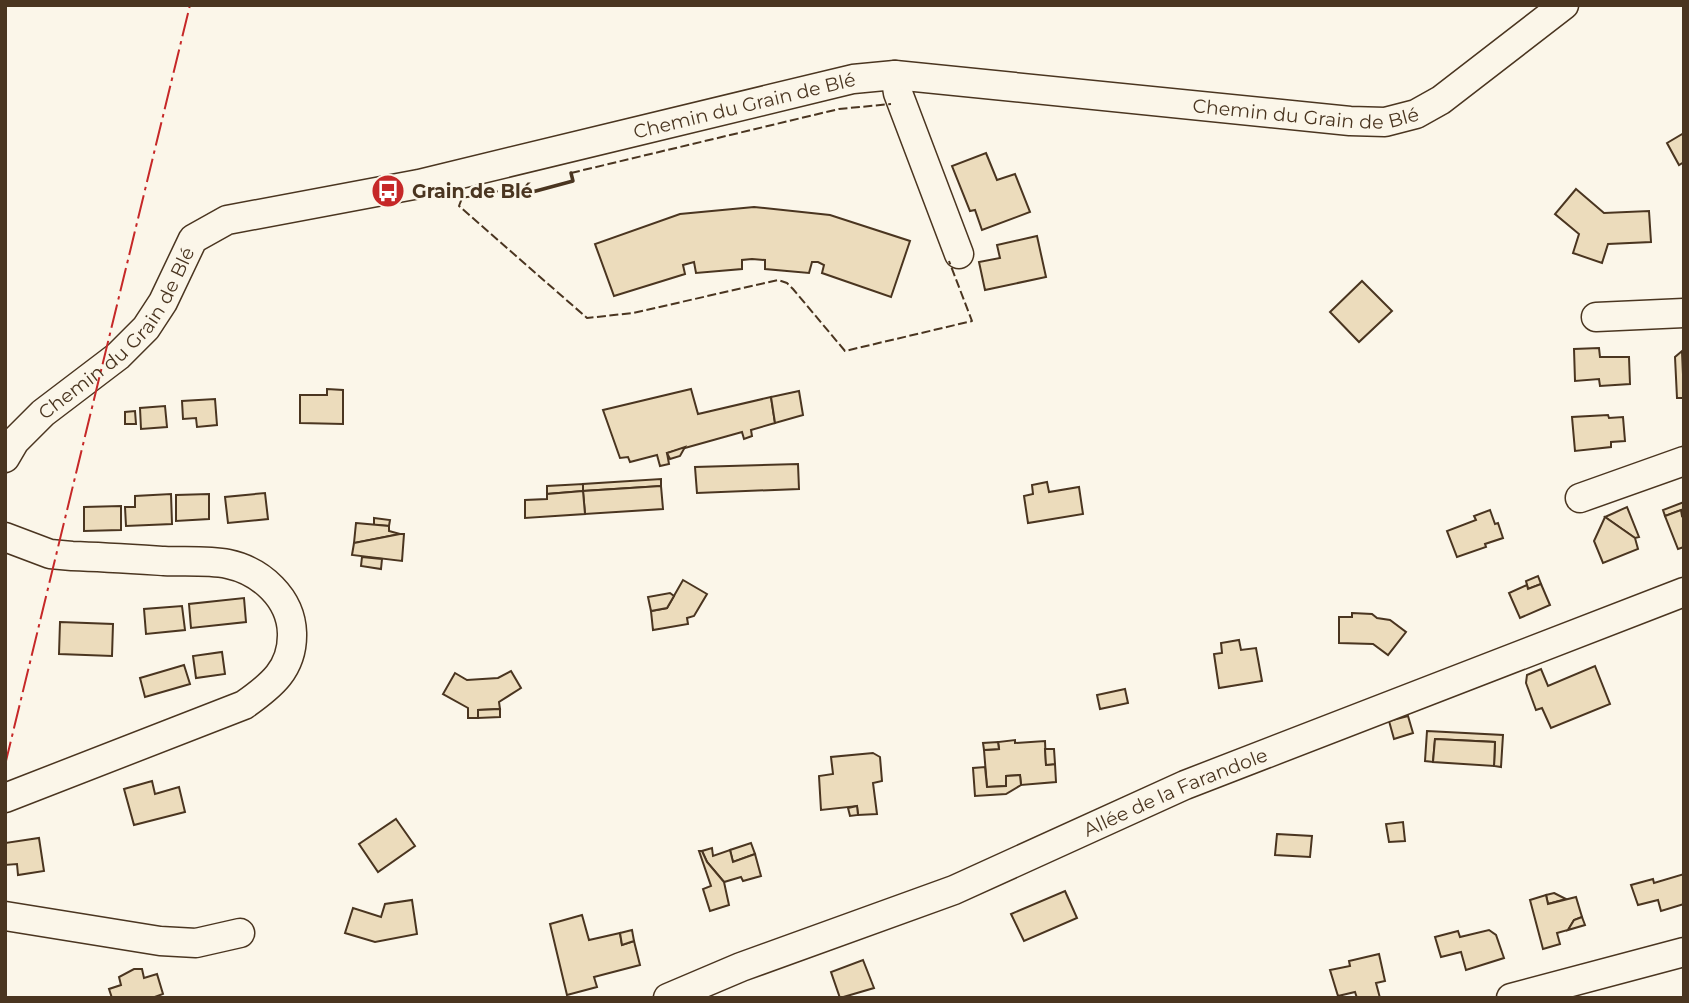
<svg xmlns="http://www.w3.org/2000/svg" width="1689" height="1003" font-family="Montserrat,sans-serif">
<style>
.building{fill:#ecdcbc;stroke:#4a3520;stroke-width:2}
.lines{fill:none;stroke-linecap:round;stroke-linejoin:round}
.minor-casing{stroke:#4a3520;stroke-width:31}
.minor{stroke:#fbf6e9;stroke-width:28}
.fence{stroke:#4a3520;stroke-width:2;stroke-dasharray:9 3.5;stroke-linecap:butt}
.wall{stroke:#4a3520;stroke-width:3.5}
.power{stroke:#c62828;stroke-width:2;stroke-dasharray:24 5 3.5 5;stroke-linecap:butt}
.labels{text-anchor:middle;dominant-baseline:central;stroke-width:5;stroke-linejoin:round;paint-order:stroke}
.street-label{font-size:19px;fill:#4a3520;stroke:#fbf6e9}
.poi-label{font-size:19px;font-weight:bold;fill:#4a3520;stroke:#fbf6e9;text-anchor:start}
</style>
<rect width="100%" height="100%" fill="#fbf6e9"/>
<g class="building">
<path d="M1684,133V162L1679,165L1667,143Z"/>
<path d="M986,153L997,180L1015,174L1030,212L982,230L975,210L970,211L952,166Z"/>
<path d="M1576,189L1604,213L1649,211L1651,242L1608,244L1602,263L1573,253L1579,234L1555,214Z"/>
<path d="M754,207L830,215L910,241L891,297L822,273L824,265L818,262H812L809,273L765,269V260L752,259L742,260V269L696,273L694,262L683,265L685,274L614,296L595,244L680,214Z"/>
<path d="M1037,236L1046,277L985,290L979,262L1000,258L997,245Z"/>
<path d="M1362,281L1392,311L1359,342L1330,312Z"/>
<path d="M1599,348L1600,357H1629L1630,384L1600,386L1599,379L1575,381L1574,349Z"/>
<path d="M1682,351L1684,398H1677L1675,357Z"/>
<path d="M327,389L343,390V424L300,423V395H327Z"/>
<path d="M691,389L698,414L771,397L775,423L751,430L752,436L744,439L742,432L667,453L669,464L660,466L657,455L630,462L628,457L620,458L603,410Z"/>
<path d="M799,391L803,415L775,423L771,397Z"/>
<path d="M215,399L217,425L197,427L196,418L183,419L182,401Z"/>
<path d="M165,406L167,427L141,429L140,408Z"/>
<path d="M135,411L136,424H125V412Z"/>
<path d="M1608,415L1609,418L1623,417L1625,441L1611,442V447L1575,451L1572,417Z"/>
<path d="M685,447L680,456L670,459L667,453Z"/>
<path d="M798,464L799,489L697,493L695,467Z"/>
<path d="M661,479V486L583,491V484Z"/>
<path d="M1047,482L1049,492L1079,487L1083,514L1028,523L1024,496L1033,494L1032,485Z"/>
<path d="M583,484V491L547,494V486Z"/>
<path d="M661,486L663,509L585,514L583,491Z"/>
<path d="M583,491L585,514L525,518V500L547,499V494Z"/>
<path d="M265,493L268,519L228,523L225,497Z"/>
<path d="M171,494L172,524L126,526L125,507H135V496Z"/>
<path d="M209,494V519L176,521V495Z"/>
<path d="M1684,502V515L1682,516L1681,510L1665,516L1663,510Z"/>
<path d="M121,506V530L84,531V507Z"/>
<path d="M1627,507L1639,537L1635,538L1605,517Z"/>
<path d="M1490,510L1495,524L1498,523L1503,538L1485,544L1486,547L1457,557L1447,531L1476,520L1474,516Z"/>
<path d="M1681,510L1682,516L1684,515V547L1678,549L1665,516Z"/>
<path d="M1605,517L1635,538L1638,549L1603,563L1594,541Z"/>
<path d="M374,518L390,520L389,526L374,525Z"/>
<path d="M356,523L389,526V531L400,534L354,543Z"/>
<path d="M400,534H404L402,561L352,555L354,543Z"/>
<path d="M362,557L382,559L381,569L361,566Z"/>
<path d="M1538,576L1541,584L1528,589L1526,581Z"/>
<path d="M683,580L707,594L694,616L687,618L688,624L653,630L651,611L667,608Z"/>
<path d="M1541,584L1550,605L1520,618L1509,593L1527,585L1528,589Z"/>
<path d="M670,593L674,596L667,608L651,611L648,597Z"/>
<path d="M244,598L246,622L191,628L189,604Z"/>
<path d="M182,606L185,630L146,634L144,609Z"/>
<path d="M1352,613L1372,614L1377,618L1390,620L1406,632L1388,655L1373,644L1339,643V617H1352Z"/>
<path d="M60,622L113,624L112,656L59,654Z"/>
<path d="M1239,640L1241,650L1256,648L1262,681L1219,688L1214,654L1222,653L1221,643Z"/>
<path d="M222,652L225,674L196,678L193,656Z"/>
<path d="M184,665L190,684L145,697L140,678Z"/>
<path d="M1595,666L1610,704L1551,728L1542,708L1536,710L1526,683L1527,675L1541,669L1548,686Z"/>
<path d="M511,671L521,688L499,702L500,709L478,710V718H468V708L443,694L455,673L467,680L498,678Z"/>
<path d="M1125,689L1128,703L1100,709L1097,695Z"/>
<path d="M500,709V717L478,718V710Z"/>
<path d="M1408,716L1413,733L1394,739L1389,721Z"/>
<path d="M1427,731L1503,735L1501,767L1494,766L1495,742L1435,739L1433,762L1425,761Z"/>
<path d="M1435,739L1495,742L1494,766L1433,762Z"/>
<path d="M1015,740V743L1045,741L1046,765L1055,764L1056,782L1021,785L1020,775L1006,776V786L987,787L984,750L999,749L998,742Z"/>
<path d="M998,742L999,749L984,750L983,743Z"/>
<path d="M1045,749H1054L1055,764L1046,765Z"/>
<path d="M873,753L880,757L882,781L873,783L877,814L858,815L857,806L821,810L819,776L833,774L831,757Z"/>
<path d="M985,767L987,787L1006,786V776L1020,775L1021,785L1006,794L975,796L973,768Z"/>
<path d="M152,781L155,794L179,787L185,812L134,825L124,789Z"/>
<path d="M857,806L858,815L850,816L848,808Z"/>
<path d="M396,819L415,846L378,872L359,844Z"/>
<path d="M1403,822L1405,841L1389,842L1386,824Z"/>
<path d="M1277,834L1312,836L1310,857L1275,855Z"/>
<path d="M39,838L44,871L18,875L17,864L5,865V843Z"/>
<path d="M751,843L755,854L733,862L730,850Z"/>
<path d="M712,848L713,856L730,850L733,862L755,854L761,876L743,881L741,877L724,882L707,862L702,851Z"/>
<path d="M699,851H702L707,862L724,882L729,905L710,911L703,889L711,886Z"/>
<path d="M1684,874V904L1661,911L1658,900L1638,905L1631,885L1653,879L1654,883Z"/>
<path d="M1065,891L1077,918L1024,941L1011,914Z"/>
<path d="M1554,893L1566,899L1548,904L1546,895Z"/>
<path d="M1546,895L1548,904L1576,897L1582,917L1574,920L1568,930L1557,933L1560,944L1543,949L1530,900Z"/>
<path d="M412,900L417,934L375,942L345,933L353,908L381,917L385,904Z"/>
<path d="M582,915L589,940L620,933L622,945L634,941L640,965L594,977L597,987L567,995L550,924Z"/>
<path d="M1582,917L1585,925L1568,930L1574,920Z"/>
<path d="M632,930L634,941L622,945L620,933Z"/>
<path d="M1489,930L1496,935L1504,958L1466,970L1461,952L1441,957L1435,937L1458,931L1460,937Z"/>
<path d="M1379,954L1385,981L1376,983L1380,998H1357L1355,992L1338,996L1330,970L1350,966L1349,961Z"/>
<path d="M863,960L874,988L840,998L831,972Z"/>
<path d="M134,969H142L144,978L157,974L163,994L152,998H112L109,989L121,985L119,977Z"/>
</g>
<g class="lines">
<defs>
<g id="minor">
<path d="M895,75L898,93L959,254"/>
<path d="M1596,317L1684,313"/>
<path id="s1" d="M5,458L15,441L43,413L118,356L146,328L163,302L193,239L227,220L419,184L853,79L895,75L1350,121L1385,122L1416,114L1441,100L1564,5"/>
<path d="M1580,498L1684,461"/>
<path d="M5,537L50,554L72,556C103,557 133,559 164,561C184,562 208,560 228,564C261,571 291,598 292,633C293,669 271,686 244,705L5,798"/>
<path d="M5,916L160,941L196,943L240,933"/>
<path id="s2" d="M668,998L741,967L954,890L1185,785L1684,592"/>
<path d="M1511,998L1684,952"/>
</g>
</defs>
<use href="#minor" class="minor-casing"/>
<use href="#minor" class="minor"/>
<g class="fence">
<path d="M571,173L839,109L891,104"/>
<path d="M521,195L510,189L462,198L459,206L587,318L633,313L778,280L787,283L793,289L845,351L972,321L949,261"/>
</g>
<path class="wall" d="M521,195L573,181L571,173"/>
<path class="power" d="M5,765L190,5"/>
</g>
<defs>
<symbol id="bus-disc" viewBox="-11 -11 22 22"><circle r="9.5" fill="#c62828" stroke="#fbf6e9"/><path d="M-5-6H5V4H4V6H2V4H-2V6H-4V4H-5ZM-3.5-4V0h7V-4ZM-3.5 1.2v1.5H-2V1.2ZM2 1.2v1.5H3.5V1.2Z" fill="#fff"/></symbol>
</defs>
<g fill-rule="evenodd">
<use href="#bus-disc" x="369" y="172" width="38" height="38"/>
</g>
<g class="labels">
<g class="street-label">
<text stroke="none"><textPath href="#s1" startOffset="863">Chemin du Grain de Blé</textPath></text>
<text stroke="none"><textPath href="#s1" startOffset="1430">Chemin du Grain de Blé</textPath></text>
<text stroke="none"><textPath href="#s1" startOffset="170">Chemin du Grain de Blé</textPath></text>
<text stroke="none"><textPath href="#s2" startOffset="548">Allée de la Farandole</textPath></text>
</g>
<g class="poi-label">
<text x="412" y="191">Grain de Blé</text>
</g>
</g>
<rect width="1689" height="1003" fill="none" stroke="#4a3520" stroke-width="14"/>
</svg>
